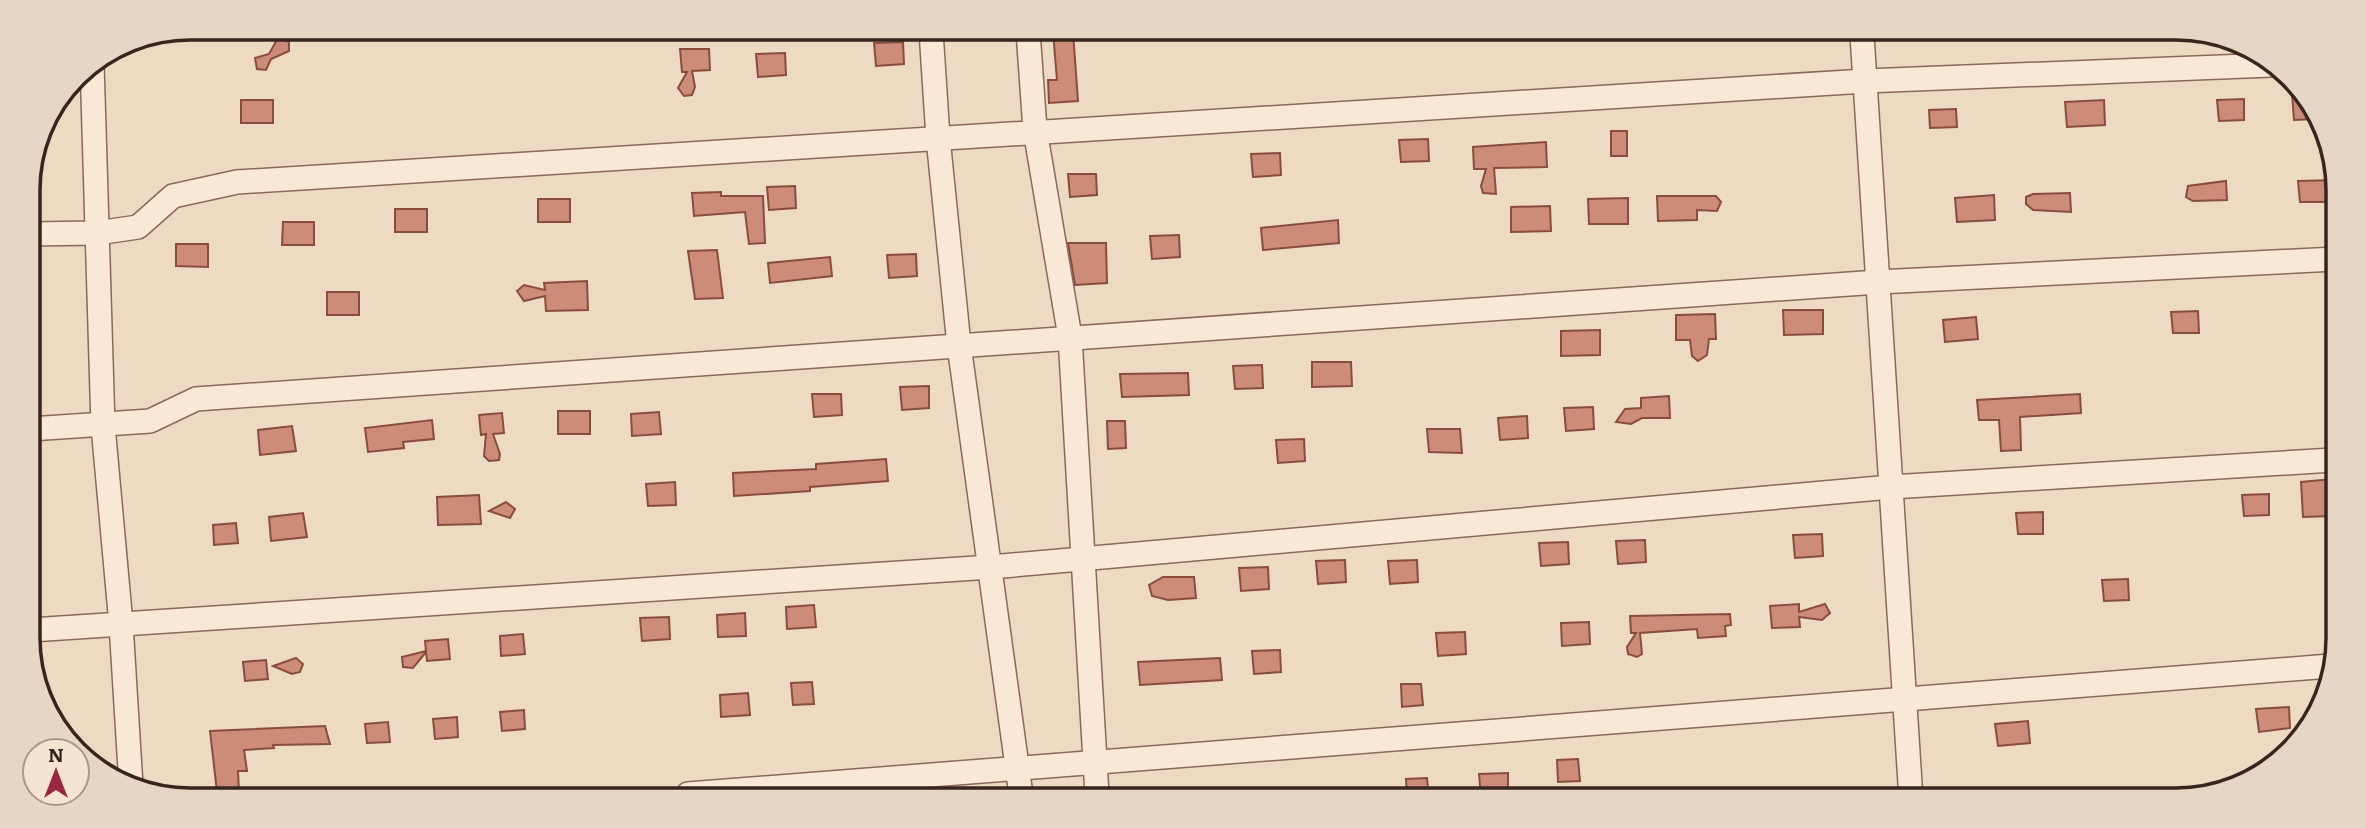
<svg xmlns="http://www.w3.org/2000/svg" width="2366" height="828" font-family="Literata,serif">
<style>
.building{fill:#cd8b79;stroke:#884d3f;stroke-width:2}
.lines{fill:none;stroke-linecap:round;stroke-linejoin:round}
.minor-casing{stroke:#89695a;stroke-width:26}
.minor{stroke:#f9e8d6;stroke-width:23}
.rim{fill:none;stroke:#38251e;stroke-width:3.5}
</style>
<rect width="100%" height="100%" fill="#eed9c3"/>
<g class="building">
<path d="M1053,32H1073L1078,101L1049,103L1048,80H1057Z"/>
<path d="M278,38L289,42V51L271,59L266,70L257,69L255,58L269,54Z"/>
<path d="M903,42L904,64L876,66L874,43Z"/>
<path d="M680,49H709L710,70L692,71L695,87L692,95L684,96L678,88L687,72H682Z"/>
<path d="M785,53L786,75L758,77L756,54Z"/>
<path d="M2291,79L2298,83L2314,119L2294,120Z"/>
<path d="M2244,99V120L2219,121L2217,100Z"/>
<rect x="241" y="100" width="32" height="23"/>
<path d="M2104,100L2105,125L2067,127L2065,102Z"/>
<path d="M1956,109L1957,127L1930,128L1929,110Z"/>
<rect x="1611" y="131" width="16" height="25"/>
<path d="M1428,139L1429,161L1401,162L1399,140Z"/>
<path d="M1546,142L1547,167L1494,168L1496,194L1483,193L1481,186L1486,169H1474L1473,147Z"/>
<path d="M1280,153L1281,175L1253,177L1251,154Z"/>
<path d="M1068,174H1096L1097,195L1070,197Z"/>
<path d="M2336,180V202H2300L2298,181Z"/>
<path d="M2226,181L2227,200L2193,201L2186,197L2188,186Z"/>
<path d="M795,186L796,208L769,210L767,187Z"/>
<path d="M721,192V196H763L765,243L749,244L745,212L694,216L692,193Z"/>
<path d="M2070,193L2071,212L2033,210L2026,204V197L2033,194Z"/>
<path d="M1994,195L1995,220L1957,222L1955,198Z"/>
<path d="M1657,196H1716L1721,202L1717,211L1697,210V220L1658,221Z"/>
<path d="M1628,198V224H1589L1588,199Z"/>
<rect x="538" y="199" width="32" height="23"/>
<path d="M1550,206L1551,231L1511,232V207Z"/>
<rect x="395" y="209" width="32" height="23"/>
<path d="M1338,220L1339,243L1263,250L1261,228Z"/>
<path d="M283,222H314V245H282Z"/>
<path d="M1179,235L1180,257L1152,259L1150,236Z"/>
<path d="M1068,243H1106L1107,283L1075,285Z"/>
<path d="M176,244H208V267L176,266Z"/>
<path d="M717,250L723,298L695,299L688,251Z"/>
<path d="M916,254L917,276L889,278L887,255Z"/>
<path d="M830,257L832,276L770,283L768,263Z"/>
<path d="M587,281L588,310L546,311L545,296L524,301L517,291L524,285L545,290L544,283Z"/>
<rect x="327" y="292" width="32" height="23"/>
<path d="M1783,310H1823V334L1784,335Z"/>
<path d="M2198,311L2199,333H2173L2171,312Z"/>
<path d="M1715,314L1716,339H1709L1707,355L1698,361L1692,356L1690,340H1676V315Z"/>
<path d="M1976,317L1978,339L1945,342L1943,320Z"/>
<path d="M1600,330V355L1561,356V331Z"/>
<path d="M1312,362H1351L1352,386L1312,387Z"/>
<path d="M1262,365L1263,388L1235,389L1233,366Z"/>
<path d="M1188,373L1189,395L1122,397L1120,374Z"/>
<path d="M929,386V408L902,410L900,387Z"/>
<path d="M812,394H841L842,415L814,417Z"/>
<path d="M2080,394L2081,413L2020,417L2021,450L2001,451L1999,420H1979L1977,400Z"/>
<path d="M1669,396L1670,418H1642L1631,424L1616,422L1625,409L1641,408V398Z"/>
<path d="M1593,407L1594,429L1566,431L1564,408Z"/>
<rect x="558" y="411" width="32" height="23"/>
<path d="M659,412L661,434L632,436L631,414Z"/>
<path d="M502,413L504,433L493,434L500,454L499,460L489,461L484,456L486,434L481,435L479,415Z"/>
<path d="M1527,416L1528,438L1500,440L1498,418Z"/>
<path d="M432,420L434,439L403,442L404,448L368,452L365,428Z"/>
<path d="M1107,421H1125L1126,448L1108,449Z"/>
<path d="M292,426L296,451L260,455L258,430Z"/>
<path d="M1427,429H1460L1462,453L1429,452Z"/>
<path d="M1304,439L1305,461L1278,463L1276,440Z"/>
<path d="M886,459L888,481L810,487V491L734,496L733,473L816,469V464Z"/>
<path d="M2332,479V516L2303,517L2301,482Z"/>
<path d="M675,482L676,505L648,506L646,484Z"/>
<path d="M2269,494V515L2244,516L2242,495Z"/>
<path d="M479,495L481,524L438,525L437,497Z"/>
<path d="M506,502L515,509L510,518L489,511Z"/>
<path d="M2043,512V534H2018L2016,513Z"/>
<path d="M303,513L307,537L271,541L269,517Z"/>
<path d="M236,523L238,543L214,545L213,525Z"/>
<path d="M1822,534L1823,556L1795,558L1793,535Z"/>
<path d="M1645,540L1646,562L1618,564L1616,541Z"/>
<path d="M1568,542L1569,564L1541,566L1539,543Z"/>
<path d="M1345,560L1346,582L1318,584L1316,561Z"/>
<path d="M1417,560L1418,582L1390,584L1388,561Z"/>
<path d="M1268,567L1269,589L1241,591L1239,568Z"/>
<path d="M1163,577H1194L1196,598L1168,600L1152,596L1149,585Z"/>
<path d="M2128,579L2129,600L2104,601L2102,580Z"/>
<path d="M1799,604V612L1825,604L1830,613L1822,620L1799,617L1800,627L1772,628L1770,606Z"/>
<path d="M814,605L816,627L787,629L786,607Z"/>
<path d="M745,613L746,636L718,637L717,615Z"/>
<path d="M1730,614L1731,625L1725,626L1726,636L1698,638L1697,629L1640,633L1642,654L1637,657L1628,654L1627,647L1636,633H1631L1630,616Z"/>
<path d="M669,617L670,639L642,641L640,618Z"/>
<path d="M1589,622L1590,644L1562,646L1561,623Z"/>
<path d="M1465,632L1466,654L1438,656L1436,633Z"/>
<path d="M523,634L525,654L501,656L500,636Z"/>
<path d="M448,639L450,659L427,661L426,652L413,668L403,667L402,657L426,651L425,641Z"/>
<path d="M1280,650L1281,672L1254,674L1252,651Z"/>
<path d="M296,658L303,664L300,672L292,674L273,666Z"/>
<path d="M1220,658L1222,680L1140,685L1138,662Z"/>
<path d="M266,660L268,679L245,681L243,662Z"/>
<path d="M812,682L814,704L793,705L791,683Z"/>
<path d="M1401,684H1421L1423,705L1402,707Z"/>
<path d="M748,693L750,715L721,717L720,695Z"/>
<path d="M2289,707L2290,728L2259,732L2256,709Z"/>
<path d="M524,710L525,729L502,731L500,712Z"/>
<path d="M457,717L458,737L435,739L433,719Z"/>
<path d="M2028,721L2030,743L1998,746L1995,724Z"/>
<path d="M388,722L390,742L367,743L365,724Z"/>
<path d="M325,726L330,744L273,745L274,748L244,750L247,771H238L239,792H217L210,731Z"/>
<path d="M1578,759L1580,781L1558,782L1557,760Z"/>
<path d="M1508,773V794L1481,797L1479,774Z"/>
<path d="M1427,778L1429,797H1407L1406,779Z"/>
</g>
<g class="lines">
<defs>
<g id="minor">
<path d="M931,31L938,138L959,345L1021,795"/>
<path d="M1028,31L1035,130L1070,337L1097,795"/>
<path d="M1862,35L1911,799"/>
<path d="M92,63L103,426L121,624L131,786"/>
<path d="M29,234L97,233L138,227L173,196L237,182L1865,81L2271,65"/>
<path d="M30,429L150,421L196,399L1878,282L2335,259"/>
<path d="M31,630L991,567L1891,487L2333,460"/>
<path d="M688,794L2330,666"/>
</g>
</defs>
<use href="#minor" class="minor-casing"/>
<use href="#minor" class="minor"/>
</g>
<path d="M0 0H2366V828H0ZM190 40H2176A150 150 0 0 1 2326 190V638A150 150 0 0 1 2176 788H190A150 150 0 0 1 40 638V190A150 150 0 0 1 190 40Z" fill="#e7d5c5" fill-rule="evenodd"/>
<path class="rim" d="M190 40H2176A150 150 0 0 1 2326 190V638A150 150 0 0 1 2176 788H190A150 150 0 0 1 40 638V190A150 150 0 0 1 190 40Z"/>
<g transform="translate(56 772)"><circle r="33" fill="#f6e4d3" stroke="#aa988b" stroke-width="2"/>
<path d="M0-5L12 26L0 18L-12 26Z" fill="#982940"/>
<text y="-10" font-size="19" font-weight="bold" text-anchor="middle" fill="#38251e">N</text>
</g>
</svg>
